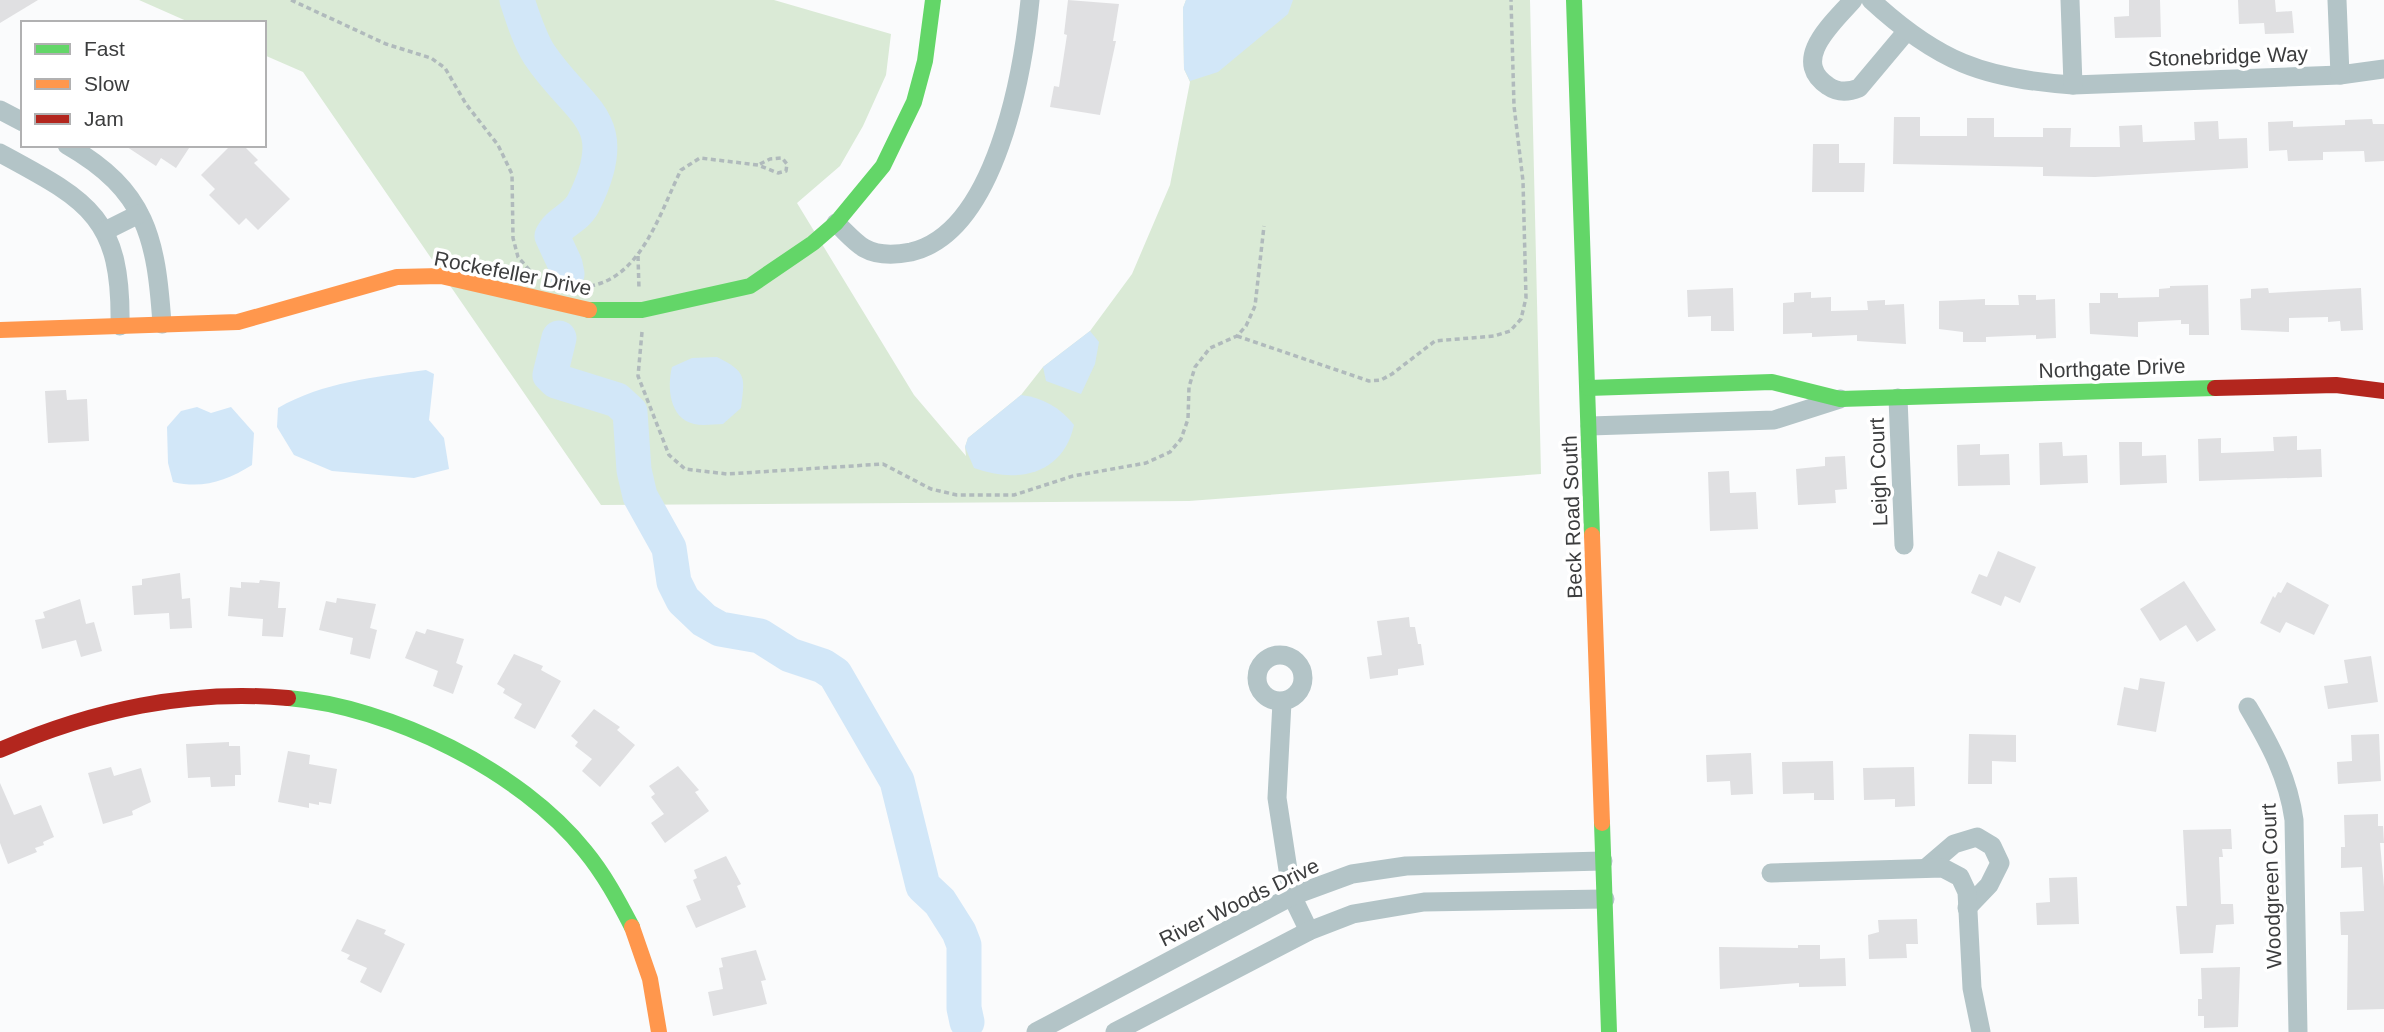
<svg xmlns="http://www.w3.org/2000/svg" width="2384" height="1032" font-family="Helvetica,sans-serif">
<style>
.green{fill:#daead6}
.water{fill:#d2e7f8}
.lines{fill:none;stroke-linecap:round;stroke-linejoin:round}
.river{stroke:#d2e7f8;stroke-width:35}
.building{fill:#e0e0e2}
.path{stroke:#b0babc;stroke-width:3.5;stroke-dasharray:5 3.5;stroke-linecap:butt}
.street{stroke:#b3c4c7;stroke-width:19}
.fast{stroke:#63d668;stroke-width:16}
.slow{stroke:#ff974d;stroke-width:16}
.jam{stroke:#b3261e;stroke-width:16}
.labels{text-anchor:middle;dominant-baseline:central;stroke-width:7;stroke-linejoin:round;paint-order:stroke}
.street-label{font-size:21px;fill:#3c3d3e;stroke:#fff}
</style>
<rect width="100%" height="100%" fill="#fafbfc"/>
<path class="green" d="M139,0H774L891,34L886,75L863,126L840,166L797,203L914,395L966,456L965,447L968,438L1021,395L1043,367L1090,331L1132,274L1170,185L1190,82L1184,69L1183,8L1186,0H1530L1541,474L1189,501L601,505L303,72L264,55V23H191Z"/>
<g class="water">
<path d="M1186,0H1293L1288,14L1218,72L1190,81L1184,69L1183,8Z"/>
<path d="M1090,331L1099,342L1095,364L1081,394L1046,381L1043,367Z"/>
<path d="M717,357C747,372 745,377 741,408L723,424C714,424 703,426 694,424C669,418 667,387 672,367L692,358Z"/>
<path d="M426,370L434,374L429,420L444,438L449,469L414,478L332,471L294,455L277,427L278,408C323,382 375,377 426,370Z"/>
<path d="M1021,395C1042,397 1061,408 1074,425C1063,475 1017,484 974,468L965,447L968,438Z"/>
<path d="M197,407L211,413L231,407L254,433L252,465C226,481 203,489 173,482L168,463L167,427L181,411Z"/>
</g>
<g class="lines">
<g class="river">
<path d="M517,0C523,18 529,38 539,54C579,114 625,119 584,202C577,218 559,221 552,236L565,264L567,274"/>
<path d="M559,338L550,375L556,381L617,400L630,412L634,470L640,496L669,548L674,582L683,600L704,620L720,629L760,636L790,655L823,666L835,674L897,781L923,886L940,902L959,932L964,945V1008L967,1022"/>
</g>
</g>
<g class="building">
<path d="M0,0H38L0,23Z"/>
<path d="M1068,0L1119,4L1113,41H1116L1100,115L1050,107L1054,86L1059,87L1067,35L1064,34Z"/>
<path d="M2129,0H2160L2161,37L2115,38L2114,17L2129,16Z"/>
<path d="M2238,0H2275L2276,12L2292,11L2294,33L2265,34L2264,23L2239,24Z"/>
<path d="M1894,117H1920V136H1967V118H1994V137H2043V128H2071L2070,147H2120L2119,126L2142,125L2143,142L2195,140L2194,122L2218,121L2219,139L2247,138L2248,168L2095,177L2043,176V167L1893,164Z"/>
<path d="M2372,119L2373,124H2384V161L2365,162L2364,151L2323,152V160L2288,161L2287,150L2269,151L2268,122L2293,121V127L2345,125V120Z"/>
<path d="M1813,144H1839V163H1865L1864,192H1812Z"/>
<path d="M124,145H191L176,168L161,158L156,166Z"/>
<path d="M231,145H243L258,160L254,163L290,199L258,230L246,218L239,225L209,195L215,189L201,175Z"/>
<path d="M2208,285L2209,335H2189V324H2181V320L2138,322V337L2090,334L2089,303H2100V293H2118V298L2159,297V289L2170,288V286Z"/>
<path d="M1733,288L1734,331H1711V316L1688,317L1687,290Z"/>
<path d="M2268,288L2269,293L2361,288L2363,330L2341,331L2340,321L2328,322V317L2289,318V332L2241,330L2240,299L2251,298V289Z"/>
<path d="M1811,292V298L1831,297V311L1868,310L1867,301L1885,300V305L1904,304L1906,344L1857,341V335L1812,337V333L1783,334V303L1794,302V293Z"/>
<path d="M2018,295H2036V300L2055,299L2056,338L2036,339V335L1986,337V342H1963V332L1939,329V301L1985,299V305H2019Z"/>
<path d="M66,390L67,400L87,399L89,441L48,443L45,391Z"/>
<path d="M2297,436V450L2321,449L2322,477L2199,481L2198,439L2221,438V453L2274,451L2273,437Z"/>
<path d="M2062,442L2063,456L2087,455L2088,483L2040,485L2039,443Z"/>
<path d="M2119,442H2142V456L2166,455L2167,483L2120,485Z"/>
<path d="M1980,444V455L2009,454L2010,485L1958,486L1957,445Z"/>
<path d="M1845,456L1847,489L1835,490L1836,503L1798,505L1796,469L1825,466V457Z"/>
<path d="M1729,471L1730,493L1756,492L1758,529L1710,531L1708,472Z"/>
<path d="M1998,551L2036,567L2020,603L2005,596L2001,606L1971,593L1979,574L1987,577Z"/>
<path d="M180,573L182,599L190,598L192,628L170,629L169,613L134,615L132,586L142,585V579Z"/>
<path d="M260,580L280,582L278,608H286L283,637L262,636L263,619L228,616L230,587L241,588V582L259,583Z"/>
<path d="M2184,581L2216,630L2197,642L2186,625L2160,641L2140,609Z"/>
<path d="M2287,582L2329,605L2314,635L2286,622L2280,633L2260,623L2273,596L2275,598L2278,592L2281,593Z"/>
<path d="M337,598L376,604L370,628L377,630L370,659L350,654L353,638L319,630L326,601L336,603Z"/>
<path d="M80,599L86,624L94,622L102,651L81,657L76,640L42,649L35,620L45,618L43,612Z"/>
<path d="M1409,617L1410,627H1415L1418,644H1421L1424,665L1398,669V675L1370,679L1367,657L1382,655L1377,621Z"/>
<path d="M427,629L464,639L456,663L463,666L453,694L433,686L438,671L405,658L416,631L425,634Z"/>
<path d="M514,654L543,666L541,670L561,681L535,729L514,718L522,704L503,693L505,689L497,684Z"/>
<path d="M2371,656L2378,702L2328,709L2324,686L2348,683L2344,660Z"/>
<path d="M2140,678L2165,682L2156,732L2117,725L2124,687L2138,690Z"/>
<path d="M594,709L620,727L617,730L635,745L600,787L582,771L592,759L575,746L578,742L571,736Z"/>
<path d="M1969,734L2016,735V762L1992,761V784H1968Z"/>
<path d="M2379,734L2381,781L2338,784L2337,762L2352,761L2351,735Z"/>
<path d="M229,742V746H240L241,775H235V786L211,787L210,777L188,778L186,744Z"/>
<path d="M288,751L310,755L309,764L337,769L331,804L319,802V805L309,803V808L278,802Z"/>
<path d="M1751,753L1753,794L1731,795L1730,781L1707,782L1706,755Z"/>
<path d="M1833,761L1834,800H1814V793L1783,794L1782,762Z"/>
<path d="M678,766L699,790L695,792L709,811L665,843L651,823L664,814L651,797L655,794L649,786Z"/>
<path d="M111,767L114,776L141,768L151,802L132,811L133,815L103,824L88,773Z"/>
<path d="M1914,767L1915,806L1895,807V799L1864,800L1863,768Z"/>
<path d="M0,783L14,815L41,805L54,837L43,842L44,845L35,848L37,852L8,864L0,843Z"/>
<path d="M2378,814V826H2383L2384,843H2380L2384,887V1009L2347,1010L2348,935H2341L2340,912L2364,911L2362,867L2341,868V847H2345L2344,815Z"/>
<path d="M2231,829L2232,849H2222L2223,857H2219L2221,904H2233L2234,924L2216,925L2213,953L2180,954L2176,906H2187L2183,830Z"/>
<path d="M726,856L741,884L737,886L746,907L696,928L686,906L701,900L693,880L697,878L694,870Z"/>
<path d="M2077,877L2079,924L2037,925L2036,903L2050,902L2049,878Z"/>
<path d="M357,919L386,930L384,934L405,944L381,993L360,982L367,968L347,959L350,955L341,951Z"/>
<path d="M1917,919L1918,944H1906L1907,958L1869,959L1868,935L1879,932L1878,920Z"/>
<path d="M1798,945H1820V959L1845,958L1846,986L1799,987V983L1720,989L1719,947L1798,948Z"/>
<path d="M756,950L766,980L761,981L767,1004L713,1016L708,992L723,989L719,968L723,967L721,958Z"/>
<path d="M2240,967L2238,1027L2204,1028V1016H2198V999H2202L2201,968Z"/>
</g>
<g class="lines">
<g class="path">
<path d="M291,0L386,44L431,58L445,68L466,104L498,145L512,174L513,238L518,257L532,273"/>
<path d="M638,256L639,289"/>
<path d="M590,286C642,277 660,212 681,170L700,158L758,165L778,173L786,171L787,164L782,158L770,159L758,165"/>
<path d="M642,332L638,376L669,455L685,469L727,474L883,464L931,489L957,495H1014L1073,476L1146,463L1170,452L1181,439L1188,419L1189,387L1195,367L1210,348L1237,336L1246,326L1255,306L1264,226"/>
<path d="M1237,336L1369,381L1381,380L1392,374L1435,341L1494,336L1510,331L1521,319L1526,298L1523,181L1514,106L1511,0"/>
</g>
<g class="street">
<path d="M1853,0C1834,22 1789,60 1828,86C1838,93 1849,92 1859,88L1906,32"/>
<path d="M1871,0C1937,61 1983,79 2073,85L2340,75L2384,69"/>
<path d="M2070,0L2073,85"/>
<path d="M2337,0L2340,75"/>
<path d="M0,110L23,122"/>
<path d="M67,145C147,191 156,238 162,324"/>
<path d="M0,153C89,201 122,217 120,326"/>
<path d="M836,223C845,231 854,242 864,248C878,256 896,255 911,252C996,232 1023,73 1030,0"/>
<path d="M105,231L139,214"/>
<path d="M1898,398L1904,545"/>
<path d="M1590,426L1774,420L1840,399"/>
<circle cx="1280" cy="678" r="23"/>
<path d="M1282,702L1277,798L1292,896L1309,931"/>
<path d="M2248,707C2270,744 2288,777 2294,820L2298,1032"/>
<path d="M1926,868L1954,844L1977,837L1992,846L2000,863L1989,885L1967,908"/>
<path d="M1771,873L1943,868L1960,877L1967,892L1972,988L1981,1032"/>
<path d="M1036,1032L1292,896L1352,874L1406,866L1603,861"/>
<path d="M1115,1032L1309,931L1353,914L1424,902L1605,899"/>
</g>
<g class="fast">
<path d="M1574,0L1592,535"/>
<path d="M589,310H642L750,286L813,243L836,223L883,166L914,102L925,61L933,0"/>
<path d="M1588,388L1772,382L1840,399L2215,388"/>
<path d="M288,698C391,707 520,770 585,851C604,874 618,900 632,927"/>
<path d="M1602,823L1609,1032"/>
</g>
<g class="slow">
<path d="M0,330L238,322L397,277L441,276L589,310"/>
<path d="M1592,535L1602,823"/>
<path d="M632,927L650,979L659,1032"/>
</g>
<g class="jam">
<path d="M2215,388L2336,385L2384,391"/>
<path d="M0,750C93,710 187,689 288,698"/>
</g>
</g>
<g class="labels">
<g class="street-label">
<text transform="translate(2228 56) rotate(-2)">Stonebridge Way</text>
<text transform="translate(513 273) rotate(11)">Rockefeller Drive</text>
<text transform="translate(2112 368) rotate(-2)">Northgate Drive</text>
<text transform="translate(1878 472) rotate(-92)">Leigh Court</text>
<text transform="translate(1572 517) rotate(-92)">Beck Road South</text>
<text transform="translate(2271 886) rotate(-92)">Woodgreen Court</text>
<text transform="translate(1239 902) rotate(-26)">River Woods Drive</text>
</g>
</g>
<rect x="21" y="21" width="245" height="126" fill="#ffffff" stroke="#b1b1b2" stroke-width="2"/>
<rect x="35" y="44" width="35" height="10" fill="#63d668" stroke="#b1b1b2" stroke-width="2"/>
<text x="84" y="56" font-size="21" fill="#3c3d3e">Fast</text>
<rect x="35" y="79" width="35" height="10" fill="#ff974d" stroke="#b1b1b2" stroke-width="2"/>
<text x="84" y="91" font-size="21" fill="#3c3d3e">Slow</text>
<rect x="35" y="114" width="35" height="10" fill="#b3261e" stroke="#b1b1b2" stroke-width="2"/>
<text x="84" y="126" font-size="21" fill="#3c3d3e">Jam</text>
</svg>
